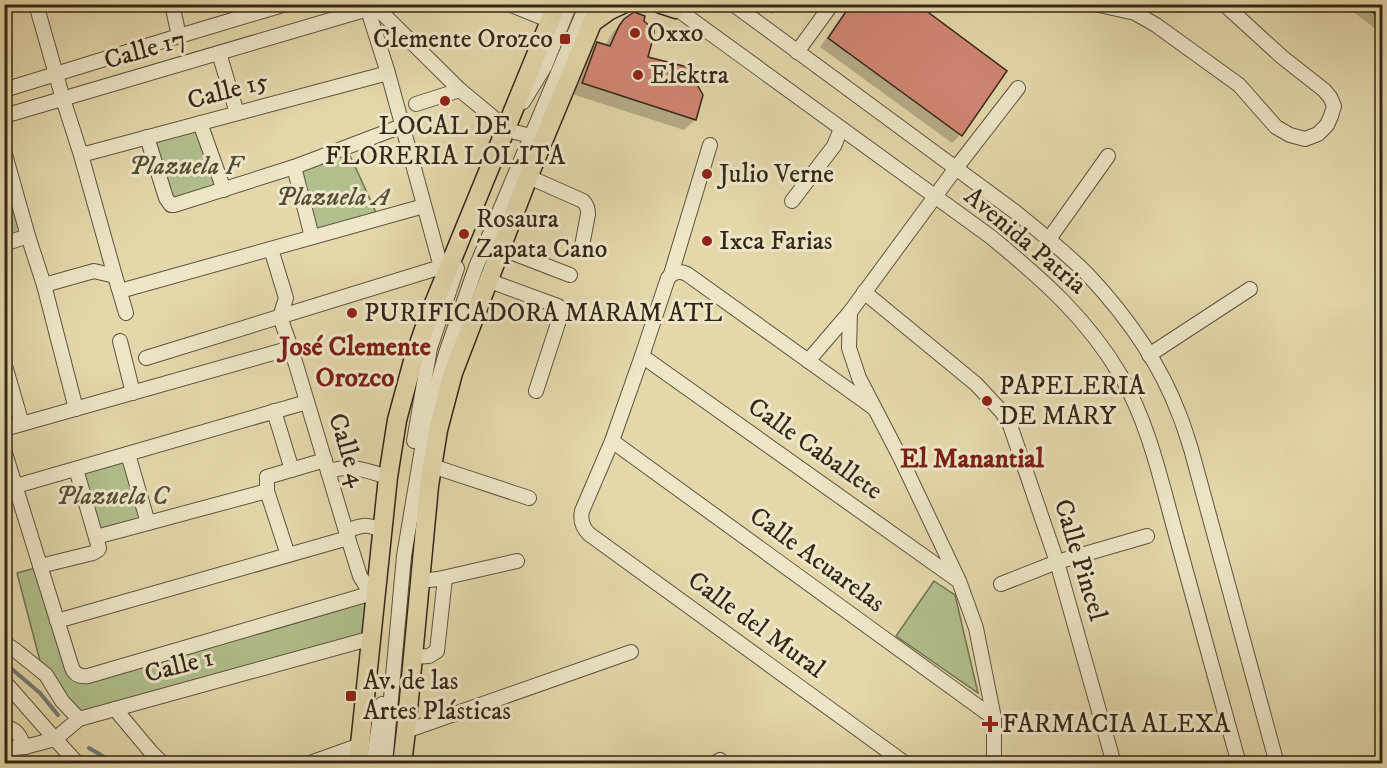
<svg xmlns="http://www.w3.org/2000/svg" width="1387" height="768" font-family="'IM FELL DW Pica',serif">
<style>
.green{fill:#b0bf8c;stroke:#727352;stroke-width:1.5}
.shadow{fill:#0003}
.lines{fill:none;stroke-linecap:round;stroke-linejoin:round}
.stream{stroke:#717d77;stroke-width:4}
.building{fill:#d28674;stroke:#342719;stroke-width:1.5}
.minor-casing{stroke:#60533e;stroke-width:16}
.major-casing{stroke:#342719;stroke-width:21}
.minor{stroke:#ede6c8;stroke-width:14}
.major{stroke:#e4d8ab;stroke-width:18}
.rail{stroke:#342719;stroke-width:4;stroke-dasharray:10 10;stroke-linecap:butt}
.poi-dot{fill:#8f2418;stroke:#ede6c8;stroke-width:2}
.labels{text-anchor:middle;dominant-baseline:central;stroke-width:6;stroke-linejoin:round;paint-order:stroke}
.poi-label{font-size:26px;fill:#342719;stroke:#ede6c8;text-anchor:start}
.street-label{font-size:26px;fill:#342719;stroke:#ede6c8}
.park-label{font-size:26px;font-style:italic;fill:#534d36;stroke:#ede6c8}
.neighbourhood-label{font-size:27px;font-weight:bold;fill:#7a1f14;stroke:#ede6c8}
</style>
<rect width="100%" height="100%" fill="#e4d8ab"/>
<filter id="stains"><feTurbulence type="fractalNoise" baseFrequency=".00333" numOctaves="4"/><feColorMatrix values="0 0 0 0 .2 0 0 0 0 .09 0 0 0 0 .02 0 0 0 .5 -.17"/></filter>
<radialGradient id="worn" r=".72"><stop offset=".6" stop-color="#630" stop-opacity="0"/><stop offset="1" stop-color="#630" stop-opacity=".3"/></radialGradient>
<g class="green">
<path d="M200,123L224,190L171,205L147,137Z"/>
<path d="M348,151L379,219L312,237L291,172Z"/>
<path d="M13,182L28,236L5,244V185Z"/>
<path d="M128,454L148,523L96,537L76,469Z"/>
<path d="M39,567L55,622L85,678L364,598L371,623V637L80,717L65,701L40,661L17,573Z"/>
<path d="M934,581L955,595L978,693L896,636Z"/>
</g>
<g class="shadow">
<path d="M758,4H782L772,14Z"/>
<path d="M851,4H915L960,135L952,143L820,47Z"/>
<path d="M1343,4H1382V34Z"/>
<path d="M625,20L647,58L702,95L695,120L684,130L572,94L586,54L597,44L605,46L613,32Z"/>
</g>
<g class="lines">
<g class="stream">
<path d="M7,665L40,693L58,715"/>
<path d="M89,748L116,764"/>
</g>
</g>
<g class="building">
<path d="M851,4H917L1007,71L962,136L828,38Z"/>
<path d="M1362,4H1383V20Z"/>
<path d="M634,12L645,16L644,21L654,30V35L648,57L687,67L703,95L696,120L582,83L597,42L610,46L619,26L624,19Z"/>
</g>
<g class="lines">
<defs>
<g id="minor">
<path d="M36,4L63,99L81,155L115,276L126,313"/>
<path d="M172,4L179,36"/>
<path d="M373,4L460,90L506,128L511,131L539,138"/>
<path d="M509,4L551,21"/>
<path d="M670,4L991,237C1042,279 1087,318 1121,376C1149,424 1161,481 1176,535C1197,611 1218,687 1239,764"/>
<path d="M733,4L1014,211C1040,232 1067,253 1090,277C1127,317 1160,363 1179,414C1184,426 1187,437 1191,449L1277,764"/>
<path d="M1095,4L1135,13L1156,25L1239,85L1276,127L1290,135L1305,139L1318,134L1327,125L1331,116L1334,106L1330,97L1324,90L1282,57L1224,4"/>
<path d="M797,52L832,4"/>
<path d="M219,53L237,113"/>
<path d="M4,90L179,36L286,4"/>
<path d="M523,102L545,66L570,4"/>
<path d="M416,104L460,90"/>
<path d="M4,116L368,9"/>
<path d="M200,123L224,190"/>
<path d="M147,137L166,198L171,205H174L294,167L402,126"/>
<path d="M4,151L28,236L44,285L76,409"/>
<path d="M81,155L388,73"/>
<path d="M294,167L312,237"/>
<path d="M529,177L583,201C587,205 588,208 588,214L582,246"/>
<path d="M792,201L834,146L841,129"/>
<path d="M1049,239L1108,156"/>
<path d="M4,244L28,236"/>
<path d="M500,248L570,275"/>
<path d="M271,249L286,298L280,317L291,348L348,538L360,576L371,594"/>
<path d="M671,274L710,145"/>
<path d="M487,280L558,306L560,308L561,314L536,391"/>
<path d="M44,285L94,271L115,276"/>
<path d="M120,291L424,206"/>
<path d="M864,292L976,384L1002,412L1010,425L1057,562L1114,764"/>
<path d="M850,312L849,348L859,378L900,457L959,581L976,628L994,718V764"/>
<path d="M120,341L133,393"/>
<path d="M1149,355L1250,289"/>
<path d="M642,356L956,579"/>
<path d="M146,358L441,267L388,73L366,4"/>
<path d="M808,361L850,312L956,168L1018,88"/>
<path d="M4,370L6,369L22,424"/>
<path d="M874,408L687,274C679,270 674,272 668,278L642,356L612,441L582,511C580,520 582,527 589,534L906,764"/>
<path d="M274,411L292,470"/>
<path d="M4,429L291,348"/>
<path d="M414,441L430,348L457,268"/>
<path d="M612,441L994,718"/>
<path d="M4,450L72,668C75,675 81,677 88,676L376,592"/>
<path d="M128,454L148,523"/>
<path d="M432,466L529,498"/>
<path d="M328,472C348,463 368,471 388,477"/>
<path d="M16,486L307,402"/>
<path d="M267,491L288,555"/>
<path d="M346,531C362,525 367,523 383,531"/>
<path d="M96,537L267,491V477L325,460"/>
<path d="M40,566L93,553L98,550L99,548L76,469"/>
<path d="M420,581L438,579L517,561"/>
<path d="M1001,584L1057,562L1147,536"/>
<path d="M57,621L348,538"/>
<path d="M4,643L15,650L46,675L62,701L79,719"/>
<path d="M413,657L429,656L437,651L445,578"/>
<path d="M4,681L55,739L78,764"/>
<path d="M115,709L151,752L163,764"/>
<path d="M4,727C18,729 19,736 25,747"/>
<path d="M406,731L631,652"/>
<path d="M4,749L25,747L55,739L79,719L372,638"/>
<path d="M307,764L360,745"/>
<path d="M373,764L382,704"/>
<path d="M385,764L404,556L426,425L446,353L476,267L587,4"/>
<path d="M713,764L720,760L725,764"/>
</g>
<g id="major">
<path d="M661,4L676,9"/>
<path d="M593,22L610,10L623,4"/>
<path d="M358,764L388,477L397,420L413,361L428,318L557,4"/>
<path d="M402,764L406,731L429,486L438,430L453,373L529,175L600,4"/>
</g>
</defs>
<use href="#minor" class="minor-casing"/>
<use href="#major" class="major-casing"/>
<use href="#minor" class="minor"/>
<use href="#major" class="major"/>
<path class="rail" d="M1380,764L1382,737"/>
</g>
<g class="poi-dot">
<circle cx="635" cy="33" r="6"/>
<rect x="559" y="33" width="12" height="12" rx="3"/>
<circle cx="638" cy="75" r="6"/>
<circle cx="445" cy="101" r="6"/>
<circle cx="707" cy="174" r="6"/>
<circle cx="464" cy="234" r="6"/>
<circle cx="707" cy="241" r="6"/>
<circle cx="352" cy="313" r="6"/>
<circle cx="987" cy="401" r="6"/>
<rect x="345" y="690" width="12" height="12" rx="3"/>
<path d="M987 715h6v6h6v6h-6v6h-6v-6h-6v-6h6z"/>
</g>
<g class="labels">
<g class="poi-label">
<text x="647" y="33">Oxxo</text>
<text x="553" y="39" text-anchor="end">Clemente Orozco</text>
<text x="650" y="75">Elektra</text>
<text x="445" y="126" text-anchor="middle">LOCAL DE<tspan x="445" dy="30">FLORERIA LOLITA</tspan></text>
<text x="719" y="174">Julio Verne</text>
<text x="476" y="219">Rosaura<tspan x="476" dy="30">Zapata Cano</tspan></text>
<text x="719" y="241">Ixca Farias</text>
<text x="364" y="313">PURIFICADORA MARAM ATL</text>
<text x="999" y="386">PAPELERIA<tspan x="999" dy="30">DE MARY</tspan></text>
<text x="363" y="681">Av. de las<tspan x="363" dy="30">Artes Plásticas</tspan></text>
<text x="1002" y="724">FARMACIA ALEXA</text>
</g>
<g class="street-label">
<text transform="translate(145 50) rotate(-16)">Calle 17</text>
<text transform="translate(228 91) rotate(-15)">Calle 15</text>
<text transform="translate(1025 241) rotate(40)">Avenida Patria</text>
<text transform="translate(815 449) rotate(35)">Calle Caballete</text>
<text transform="translate(347 450) rotate(73)">Calle 4</text>
<text transform="translate(817 560) rotate(36)">Calle Acuarelas</text>
<text transform="translate(1080 560) rotate(73)">Calle Pincel</text>
<text transform="translate(756 625) rotate(36)">Calle del Mural</text>
<text transform="translate(179 666) rotate(-15)">Calle 1</text>
</g>
<g class="park-label">
<text x="185" y="166">Plazuela F</text>
<text x="333" y="197">Plazuela A</text>
<text x="112" y="496">Plazuela C</text>
</g>
<g class="neighbourhood-label">
<text x="355" y="347">José Clemente<tspan x="355" dy="31">Orozco</tspan></text>
<text x="972" y="459">El Manantial</text>
</g>
</g>
<rect width="1387" height="768" fill="none" stroke="#e4d8ab" stroke-width="24"/>
<rect x="6" y="6" width="1375" height="756" fill="none" stroke="#342719" stroke-width="3"/>
<rect x="12" y="12" width="1363" height="744" fill="none" stroke="#342719" stroke-width="1.5"/>
<rect width="100%" height="100%" filter="url(#stains)"/>
<rect width="100%" height="100%" fill="url(#worn)"/>
</svg>
